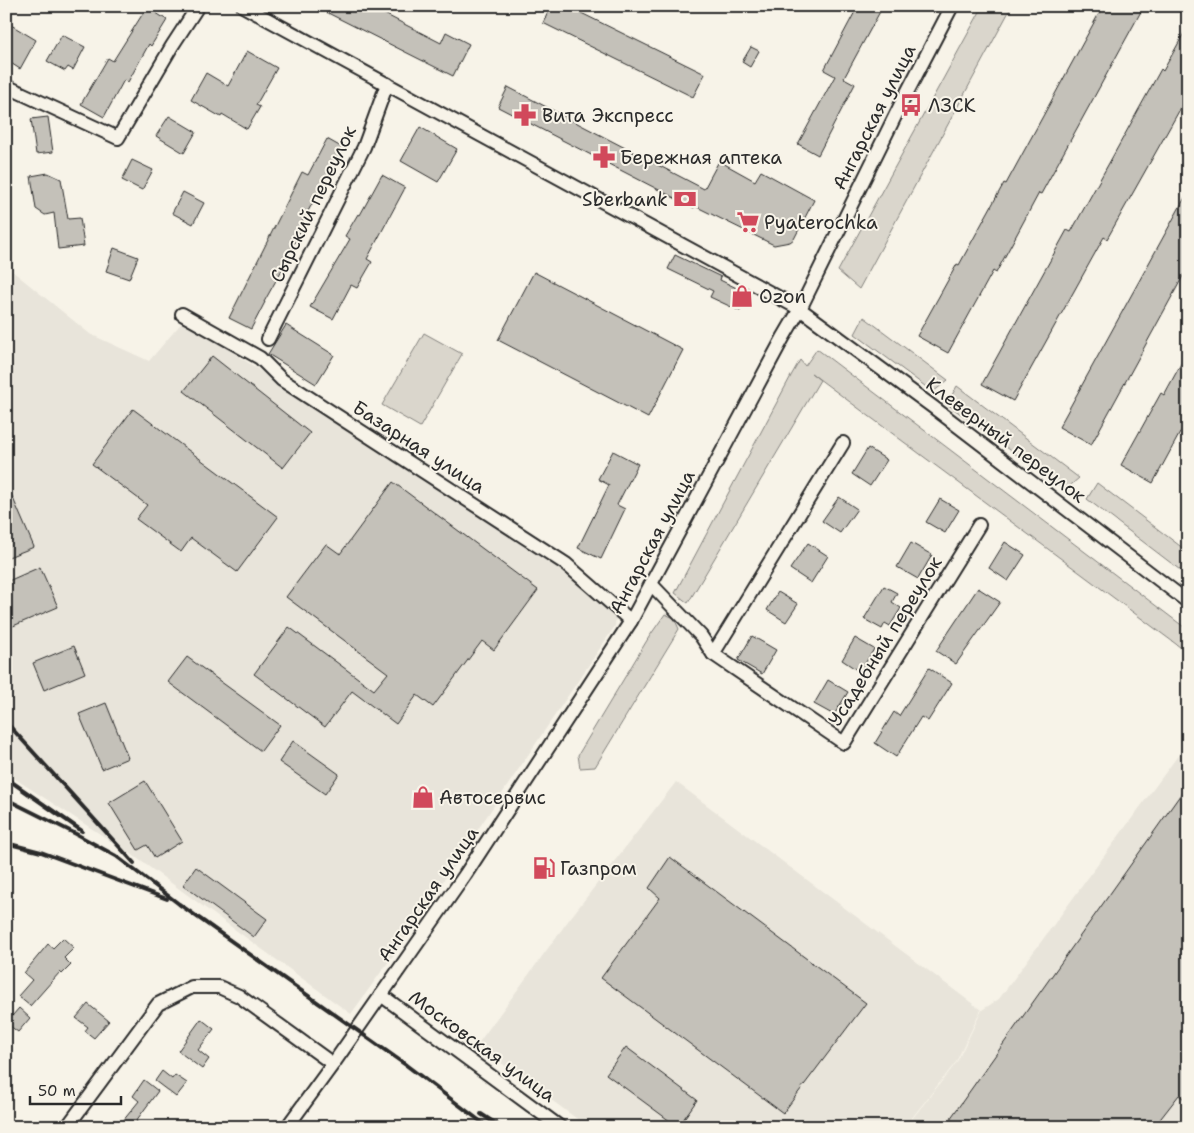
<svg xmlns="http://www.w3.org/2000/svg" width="1194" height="1133" font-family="'Shantell Sans',sans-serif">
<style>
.built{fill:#e8e4da}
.green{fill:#dad6cc;stroke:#82807c}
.building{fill:#c4c1b9;stroke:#2b2b2b}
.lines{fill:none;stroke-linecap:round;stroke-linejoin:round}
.minor-casing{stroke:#2b2b2b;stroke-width:16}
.minor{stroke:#f7f3e8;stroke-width:12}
.rail{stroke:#2b2b2b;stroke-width:4}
.labels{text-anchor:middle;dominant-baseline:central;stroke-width:4;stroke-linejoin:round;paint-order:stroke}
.poi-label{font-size:19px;fill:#2b2b2b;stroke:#f7f3e8;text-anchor:start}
.street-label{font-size:19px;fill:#2b2b2b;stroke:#f7f3e8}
</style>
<rect width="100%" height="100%" fill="#f7f3e8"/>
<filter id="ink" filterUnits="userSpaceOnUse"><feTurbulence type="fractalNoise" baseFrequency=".02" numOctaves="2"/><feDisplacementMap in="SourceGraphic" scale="10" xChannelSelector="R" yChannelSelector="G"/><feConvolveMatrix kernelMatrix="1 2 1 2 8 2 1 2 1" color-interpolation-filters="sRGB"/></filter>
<g filter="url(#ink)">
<g class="built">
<path d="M6,266L90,334L149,361L184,320L583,585L616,616L615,626L394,954L351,1014L134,856L6,773Z"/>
<path d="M1188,742V1127H915L912,1119L957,1062L982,1010L999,999Z"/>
<path d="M676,782L981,1010L956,1062L911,1119L913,1127H588L477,1045L568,921Z"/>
</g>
<g class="green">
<path d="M983,6H1012L859,289L838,271Z"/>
<path d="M864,317L948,380L933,392L855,334Z"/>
<path d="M424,333L462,354L420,427L382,405Z"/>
<path d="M817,349L1188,630V653L811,373L820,380L688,603L675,593L792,374L800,360L805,366Z"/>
<path d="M957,386L1079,478L1065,490L947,404Z"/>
<path d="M1097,483L1188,552V576L1087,499Z"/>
<path d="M665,614L674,618L679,629L595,767L580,768L578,755L649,637Z"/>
</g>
<g class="building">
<path d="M314,6H369L441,43L446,32L469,44L453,76Z"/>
<path d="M551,6H567L705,74L693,97L543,23Z"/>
<path d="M858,6H883L844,78L855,84L818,155L798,144L835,76L824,70Z"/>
<path d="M1103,6H1144L1041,194L1039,193L996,273L993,271L948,353L917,336L957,264L959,265L1004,183L1006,184Z"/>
<path d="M147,7L167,20L151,46L149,44L128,82L124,80L104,117L81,104L108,58L113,61Z"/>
<path d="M11,25L36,40L20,69L6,60V33Z"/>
<path d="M1188,26V95L1107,239L1104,237L1013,401L982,384L1067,230L1071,232L1161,69L1163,71Z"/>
<path d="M62,35L85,47L73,70L68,67L65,71L47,61Z"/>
<path d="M751,47L759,51L750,67L742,62Z"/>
<path d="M247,51L277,68L256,105L260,107L247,129L222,114L221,117L191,100L206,73L228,86Z"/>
<path d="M508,87L704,189L719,161L755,181L761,171L814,200L794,239L790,242L774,245L695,206L694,208L498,107Z"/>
<path d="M169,116L196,132L184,153L156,136Z"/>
<path d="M48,117L53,152L36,154L31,119Z"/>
<path d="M420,127L457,149L438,182L401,161Z"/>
<path d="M327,139L343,148L302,222L304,224L286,258L288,259L264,302H265L251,329L229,318L302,172L308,175Z"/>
<path d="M132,160L153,170L142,190L122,180Z"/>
<path d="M48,173L61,179L68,219L80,218L84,246L58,249L54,213L45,215L36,209L31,176Z"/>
<path d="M382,175L405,188L367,259L372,262L357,288L351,285L333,319L310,307L350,239L345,236L358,214L360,215Z"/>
<path d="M183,192L204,203L193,224L172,213Z"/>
<path d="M1188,192V267L1091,445L1059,427Z"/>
<path d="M114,248L138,257L129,279L106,271Z"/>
<path d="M675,255L721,277L720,280L749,294L740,311L710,297L713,291L668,269Z"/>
<path d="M534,272L683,350L648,418L498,340Z"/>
<path d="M286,325L334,355L316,384L268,354Z"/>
<path d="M1188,351V418L1153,483L1121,465L1161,393L1164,395Z"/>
<path d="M212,356L310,433L283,468L184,391Z"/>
<path d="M133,409L278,517L237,572L191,538L181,552L136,519L147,505L92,464Z"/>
<path d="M868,448L887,460L870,486L852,474Z"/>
<path d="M613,451L638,464L617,505L625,509L601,559L578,548L609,485L598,479Z"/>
<path d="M6,482L34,547L6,558Z"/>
<path d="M393,482L538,590L494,650L482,641L433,707L417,695L396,724L352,691L325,727L254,674L289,627L374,690L388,673L286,597L326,544L340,554Z"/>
<path d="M839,497L857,509L840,533L822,521Z"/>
<path d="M940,499L959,510L945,533L926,522Z"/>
<path d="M1005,542L1025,555L1008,581L989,568Z"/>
<path d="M808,543L828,556L811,583L790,569Z"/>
<path d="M911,543L932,555L918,579L897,567Z"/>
<path d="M40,567L58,607L6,629V582Z"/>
<path d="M884,586L897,593L892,602L901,608L890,626L885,623L882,629L864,619Z"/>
<path d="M978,588L1000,602L956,664L936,651Z"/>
<path d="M778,592L798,604L786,622L767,610Z"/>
<path d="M752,636L776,650L762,674L738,660Z"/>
<path d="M855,638L874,649L860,672L842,660Z"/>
<path d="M74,646L85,673L44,690L33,663Z"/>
<path d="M187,657L280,725L261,751L168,682Z"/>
<path d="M929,668L952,683L928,721L921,717L896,757L875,743L894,712L899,716Z"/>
<path d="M828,680L848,692L834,715L814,704Z"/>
<path d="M106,703L128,758L102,769L79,714Z"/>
<path d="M293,741L339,774L325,794L279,762Z"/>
<path d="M145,781L182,841L155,858L147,845L138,850L109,803Z"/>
<path d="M1188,784V1102L1179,1095L1154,1127H960L950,1119Z"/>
<path d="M670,857L866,1003L783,1113L601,978L660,898L649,888Z"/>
<path d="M196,867L267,919L254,937L183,885Z"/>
<path d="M63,938L74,948L64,958L71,965L62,974L60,972L30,1006L18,996L32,980L24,973L48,944L53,948Z"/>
<path d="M88,1004L109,1021L94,1038L85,1031L88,1027L76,1018Z"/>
<path d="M19,1008L30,1018L18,1032L6,1023Z"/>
<path d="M201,1019L214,1029L198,1050L209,1059L202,1069L178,1051Z"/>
<path d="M626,1047L697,1100L678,1127L606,1074Z"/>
<path d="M162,1071L172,1079L175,1075L187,1083L176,1097L155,1081Z"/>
<path d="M144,1080L158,1091L136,1121L143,1127H118L139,1101L133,1096Z"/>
</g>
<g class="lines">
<defs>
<g id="minor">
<path d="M243,6L800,309L933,407L1188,602"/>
<path d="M6,86L118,138L172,46L198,6"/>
<path d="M182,314L260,358L282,380L566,564L631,621"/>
<path d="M268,339L364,147L387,84"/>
<path d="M651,584L701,636L713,654L844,743L979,525"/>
<path d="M713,654L843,443"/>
<path d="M381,995L560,1127"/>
<path d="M67,1127L158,1004L192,987H219L239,996L333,1064"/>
<path d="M287,1127L333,1064L465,875L631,621L783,338L800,309L902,102L952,6"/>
</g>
</defs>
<use href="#minor" class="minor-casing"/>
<use href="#minor" class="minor"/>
<g class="rail">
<path d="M6,722L134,863"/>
<path d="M6,778L82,831"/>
<path d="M6,799L76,834L116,856L179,904L406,1065L488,1127"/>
<path d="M6,843L41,852L167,899"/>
<path d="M481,1114L501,1127"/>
</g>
</g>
</g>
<defs>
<symbol id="bus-bare" viewBox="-9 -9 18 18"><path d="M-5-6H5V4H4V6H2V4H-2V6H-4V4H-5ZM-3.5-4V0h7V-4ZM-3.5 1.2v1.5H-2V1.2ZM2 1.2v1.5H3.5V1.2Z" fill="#d1495b" stroke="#f7f3e8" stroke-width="2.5" paint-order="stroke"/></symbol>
<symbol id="pharmacy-bare" viewBox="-9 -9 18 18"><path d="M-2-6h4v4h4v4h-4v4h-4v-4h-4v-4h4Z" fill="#d1495b" stroke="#f7f3e8" stroke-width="2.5" paint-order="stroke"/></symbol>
<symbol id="bank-bare" viewBox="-9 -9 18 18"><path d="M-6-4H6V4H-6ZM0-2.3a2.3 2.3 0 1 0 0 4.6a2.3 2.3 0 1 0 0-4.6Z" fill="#d1495b" stroke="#f7f3e8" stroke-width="2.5" paint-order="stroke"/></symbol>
<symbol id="supermarket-bare" viewBox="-9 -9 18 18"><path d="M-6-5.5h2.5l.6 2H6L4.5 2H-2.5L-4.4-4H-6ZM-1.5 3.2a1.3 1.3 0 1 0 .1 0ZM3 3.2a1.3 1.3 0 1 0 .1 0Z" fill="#d1495b" stroke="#f7f3e8" stroke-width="2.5" paint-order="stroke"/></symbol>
<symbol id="shop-bare" viewBox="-9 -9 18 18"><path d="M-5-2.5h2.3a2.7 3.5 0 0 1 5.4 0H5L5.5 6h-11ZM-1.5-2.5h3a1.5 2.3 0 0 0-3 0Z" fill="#d1495b" stroke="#f7f3e8" stroke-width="2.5" paint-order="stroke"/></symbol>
<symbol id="fuel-bare" viewBox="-9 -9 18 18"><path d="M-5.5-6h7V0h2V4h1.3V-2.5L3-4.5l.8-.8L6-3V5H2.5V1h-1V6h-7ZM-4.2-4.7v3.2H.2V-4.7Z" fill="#d1495b" stroke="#f7f3e8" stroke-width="2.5" paint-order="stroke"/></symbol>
</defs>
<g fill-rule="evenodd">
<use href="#bus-bare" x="895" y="89" width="32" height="32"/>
<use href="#pharmacy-bare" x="509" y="99" width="32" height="32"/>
<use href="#pharmacy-bare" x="588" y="141" width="32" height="32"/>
<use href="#bank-bare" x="669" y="183" width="32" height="32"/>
<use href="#supermarket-bare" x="732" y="206" width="32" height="32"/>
<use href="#shop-bare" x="726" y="280" width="32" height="32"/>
<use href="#shop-bare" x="407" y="781" width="32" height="32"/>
<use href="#fuel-bare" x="528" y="852" width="32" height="32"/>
</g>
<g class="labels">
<g class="poi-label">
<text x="928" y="105">ЛЗСК</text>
<text x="542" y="115">Вита Экспресс</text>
<text x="620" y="157">Бережная аптека</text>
<text x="668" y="199" text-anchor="end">Sberbank</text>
<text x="764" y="222">Pyaterochka</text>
<text x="759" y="296">Ozon</text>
<text x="439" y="797">Автосервис</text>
<text x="560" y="868">Газпром</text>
</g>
<g class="street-label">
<text transform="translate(874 117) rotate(-63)">Ангарская улица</text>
<text transform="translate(313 204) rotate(-64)">Сырский переулок</text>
<text transform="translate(1006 440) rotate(37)">Клеверный переулок</text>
<text transform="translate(419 447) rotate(33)">Базарная улица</text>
<text transform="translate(652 542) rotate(-62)">Ангарская улица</text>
<text transform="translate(885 641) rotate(-58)">Усадебный переулок</text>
<text transform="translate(428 894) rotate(-55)">Ангарская улица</text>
<text transform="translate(482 1046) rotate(36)">Московская улица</text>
</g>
</g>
<rect width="1194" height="1133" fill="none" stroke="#f7f3e8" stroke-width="25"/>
<rect x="12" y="12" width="1169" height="1108" fill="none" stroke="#2b2b2b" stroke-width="2" filter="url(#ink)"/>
<path d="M30 1096v8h91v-8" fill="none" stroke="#2b2b2b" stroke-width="2.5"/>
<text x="38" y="1096" font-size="15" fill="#2b2b2b" stroke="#f7f3e8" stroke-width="4" paint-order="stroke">50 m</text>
</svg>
